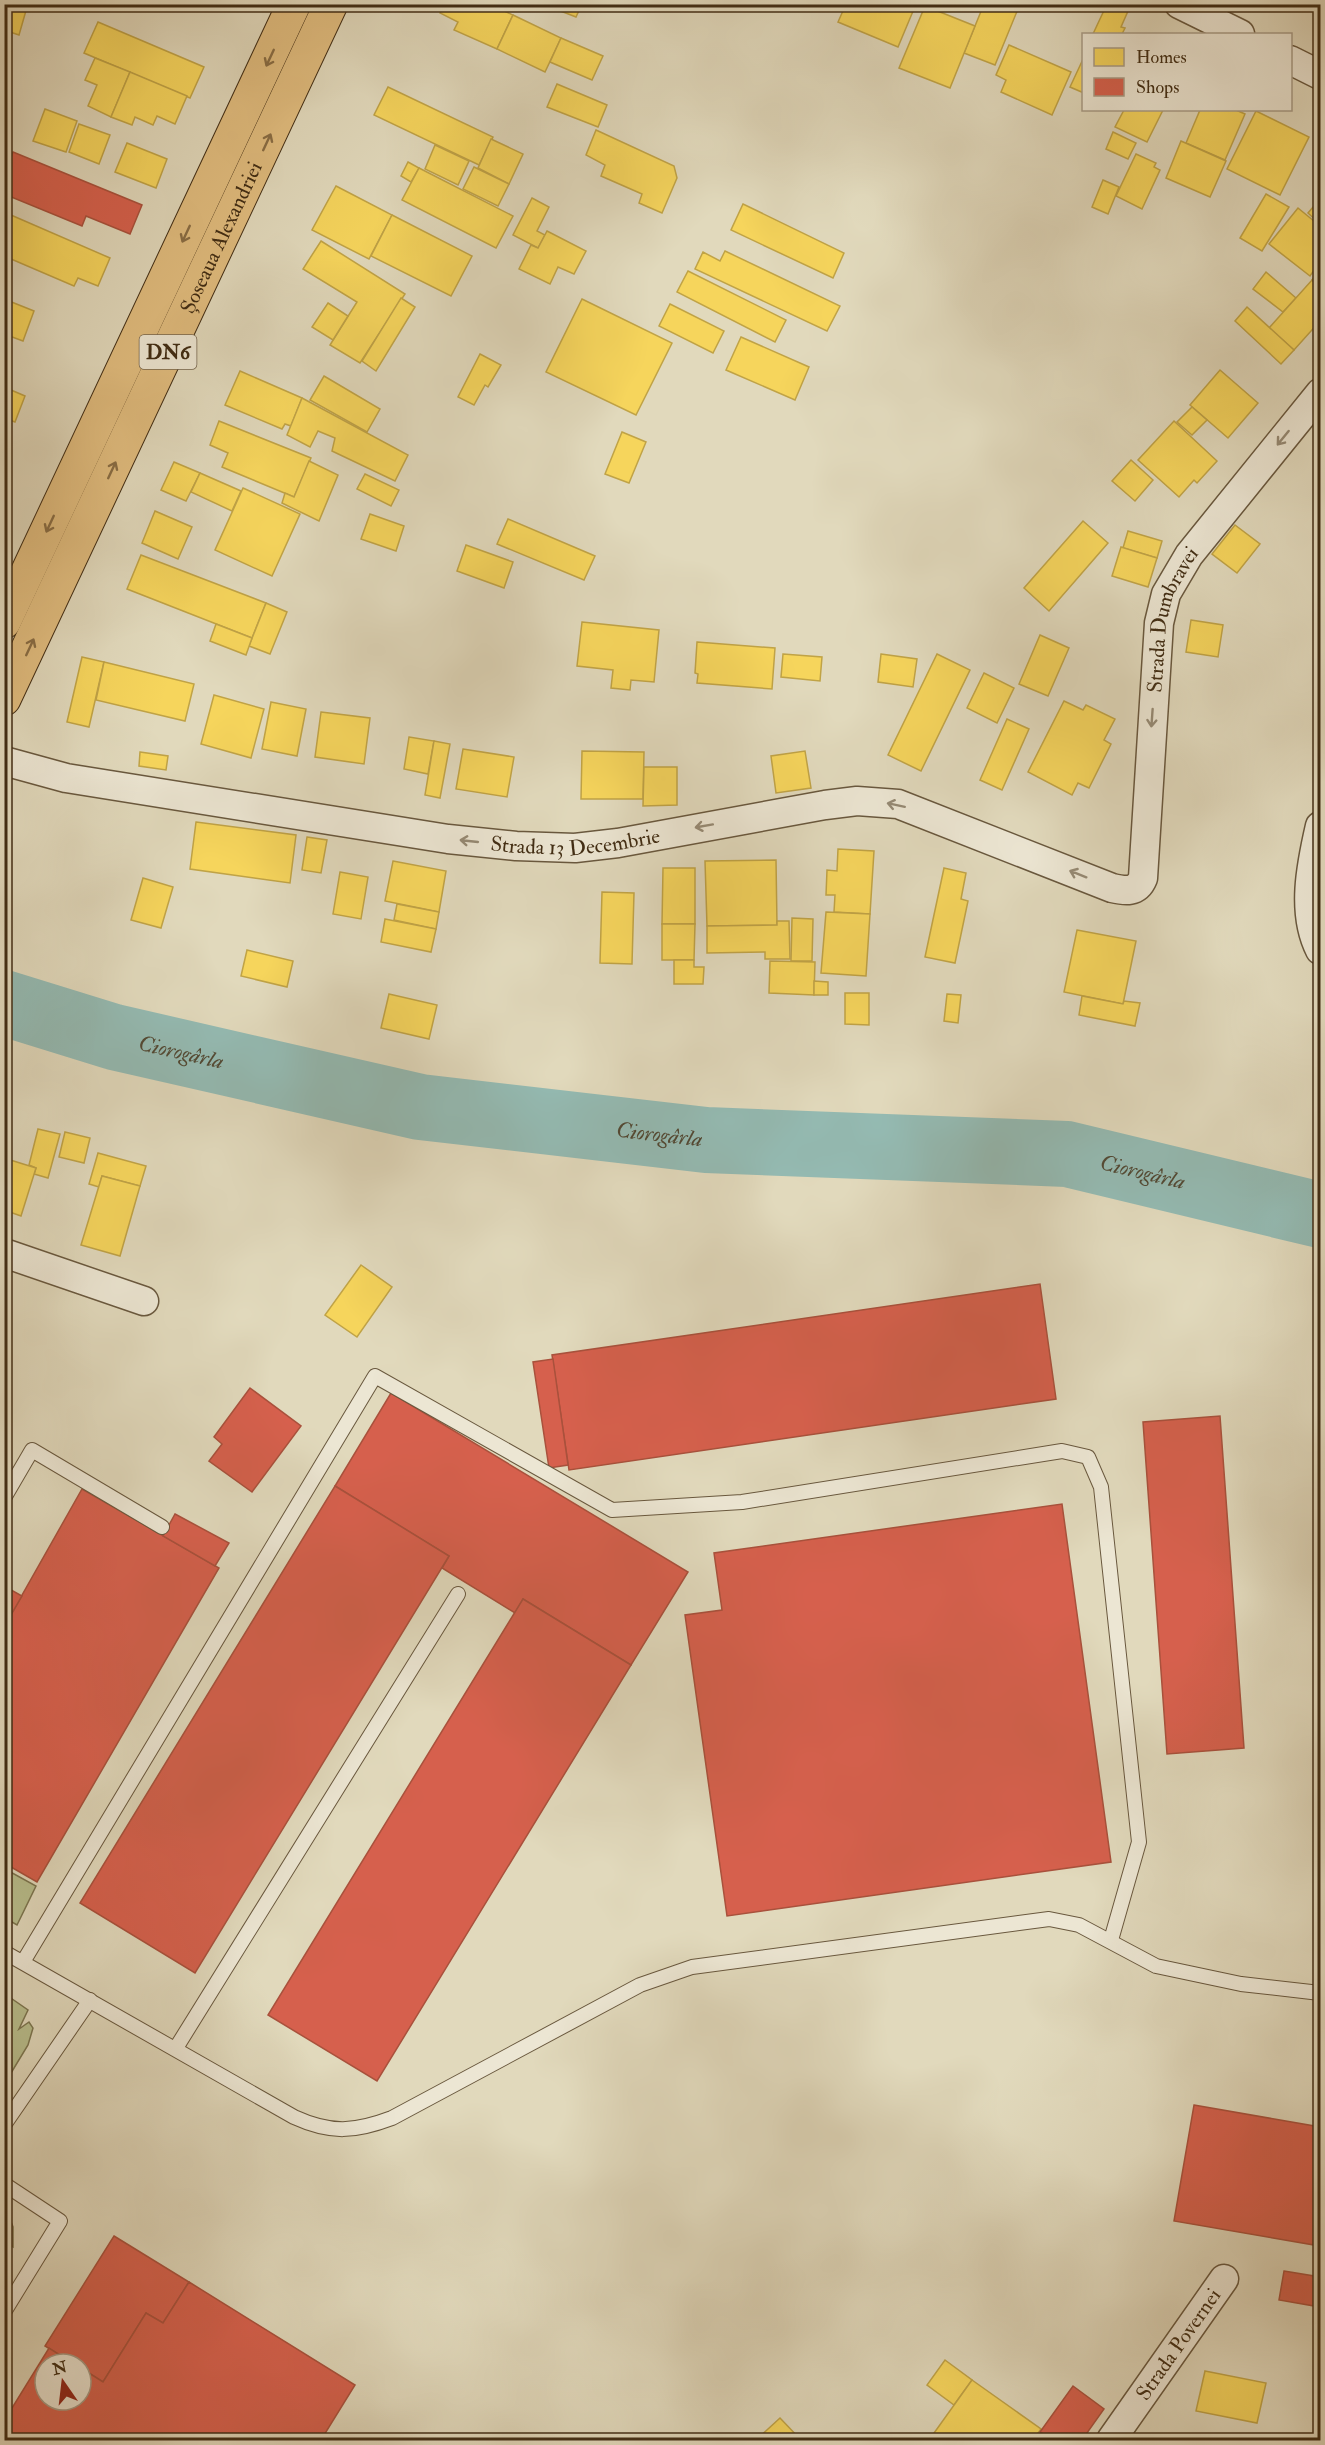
<svg xmlns="http://www.w3.org/2000/svg" width="1325" height="2445" font-family="'IM FELL Double Pica',serif">
<style>
.green{fill:#b8be8d;stroke:#7c7650;stroke-width:1.5}
.homes{fill:#f6d55c;stroke:#c0a346;stroke-width:1.5}
.shops{fill:#d6604d;stroke:#a9513c;stroke-width:1.5}
.lines{fill:none;stroke-linecap:round;stroke-linejoin:round}
.river{stroke:#94bab2;stroke-width:66}
.service-casing{stroke:#69583e;stroke-width:16}
.minor-casing{stroke:#69583e;stroke-width:31}
.trunk-casing{stroke:#412d14;stroke-width:35}
.service{stroke:#ece6d3;stroke-width:14}
.minor{stroke:#ece6d3;stroke-width:28}
.trunk{stroke:#e0bc7e;stroke-width:33}
.oneway{stroke:#896d44}
.oneway2{stroke:#968a74}
.labels{text-anchor:middle;dominant-baseline:central;stroke-width:6;stroke-linejoin:round;paint-order:stroke}
.shield{fill:#ece6d3;stroke:#74644d;stroke-width:1.5}
.shield-label{font-size:20px;font-weight:bold;fill:#412d14}
.street-label{font-size:21px;fill:#412d14;stroke:#ece6d3}
.water-label{font-size:22px;font-style:italic;fill:#524934;stroke:#ece6d3}
</style>
<rect width="100%" height="100%" fill="#e1d9bc"/>
<filter id="stains"><feTurbulence type="fractalNoise" baseFrequency=".00333" numOctaves="4"/><feColorMatrix values="0 0 0 0 .2 0 0 0 0 .09 0 0 0 0 .02 0 0 0 .5 -.17"/></filter>
<radialGradient id="worn" r=".72"><stop offset=".6" stop-color="#630" stop-opacity="0"/><stop offset="1" stop-color="#630" stop-opacity=".3"/></radialGradient>
<g class="green">
<path d="M5,1869L36,1886L17,1925L5,1918Z"/>
<path d="M5,1994L28,2010L19,2029L29,2022L33,2028L28,2045L5,2083Z"/>
<path d="M5,2206L13,2227V2247L5,2242Z"/>
</g>
<g class="homes">
<path d="M7,4L27,7L19,35L4,30V14Z"/>
<path d="M444,4H489L513,15L497,49L454,30L458,22L440,13Z"/>
<path d="M560,4H582L576,17L558,10Z"/>
<path d="M846,4H916L898,47L838,22Z"/>
<path d="M984,4H1020L995,65L964,53Z"/>
<path d="M1107,4H1114L1128,11L1121,27L1125,28L1122,34H1093Z"/>
<path d="M925,6L975,26L950,88L899,68Z"/>
<path d="M513,15L561,38L545,72L497,49Z"/>
<path d="M98,22L204,67L190,98L84,53Z"/>
<path d="M561,38L603,56L592,80L550,62Z"/>
<path d="M1009,45L1071,72L1052,115L1001,92L1006,80L996,75Z"/>
<path d="M1084,57V93L1070,87Z"/>
<path d="M95,58L130,72L111,117L88,106L97,85L85,80Z"/>
<path d="M130,72L187,96L175,124L157,116L153,125L135,117L132,125L111,117Z"/>
<path d="M557,84L607,105L598,127L547,107Z"/>
<path d="M388,87L493,137L479,165L374,115Z"/>
<path d="M45,109L77,121L66,152L33,141Z"/>
<path d="M1124,110H1163L1147,142L1115,127Z"/>
<path d="M1200,110H1236L1245,114L1225,160L1186,143Z"/>
<path d="M1256,111L1309,137L1280,195L1227,169Z"/>
<path d="M79,124L110,135L99,164L69,152Z"/>
<path d="M596,130L674,166L677,178L662,213L639,203L642,194L601,176L605,165L586,155Z"/>
<path d="M1113,132L1136,143L1128,159L1106,149Z"/>
<path d="M491,139L523,154L509,184L478,168Z"/>
<path d="M1181,141L1226,161L1210,197L1166,178Z"/>
<path d="M127,143L167,159L156,188L115,172Z"/>
<path d="M435,145L469,161L458,185L425,169Z"/>
<path d="M1136,154L1156,163L1154,167L1160,170L1142,209L1116,196Z"/>
<path d="M408,162L419,168L411,182L401,176Z"/>
<path d="M474,167L509,184L498,206L463,189Z"/>
<path d="M419,168L513,216L496,248L402,200Z"/>
<path d="M1103,180L1119,187L1108,214L1092,207Z"/>
<path d="M336,186L392,215L369,259L312,230Z"/>
<path d="M1266,194L1289,207L1262,251L1240,238Z"/>
<path d="M532,198L549,207L537,231L545,235L538,248L513,235Z"/>
<path d="M1320,199V224L1308,213Z"/>
<path d="M743,204L844,253L833,278L731,230Z"/>
<path d="M1298,208L1320,226V262L1310,276L1269,244Z"/>
<path d="M4,212L110,258L98,286L78,278L74,286L4,256Z"/>
<path d="M392,215L472,256L451,296L371,256Z"/>
<path d="M547,231L586,251L574,274L558,267L550,284L519,269L531,245L538,248Z"/>
<path d="M321,241L405,294L360,363L330,345L357,302L303,269Z"/>
<path d="M725,251L840,306L827,331L695,269L703,252L720,261Z"/>
<path d="M1320,270V288L1312,280Z"/>
<path d="M688,271L786,320L775,342L677,292Z"/>
<path d="M1266,272L1296,298L1283,312L1253,289Z"/>
<path d="M1312,280L1320,288V321L1294,350L1269,328Z"/>
<path d="M401,298L415,307L376,371L362,361Z"/>
<path d="M4,299L34,311L23,341L4,334Z"/>
<path d="M582,299L672,343L636,415L546,372Z"/>
<path d="M328,303L348,316L333,340L312,327Z"/>
<path d="M670,304L724,331L713,353L659,326Z"/>
<path d="M1247,307L1294,350L1281,364L1235,321Z"/>
<path d="M741,337L809,367L795,400L726,370Z"/>
<path d="M480,354L501,365L488,387L485,385L474,405L458,397Z"/>
<path d="M1220,370L1258,403L1228,438L1190,405Z"/>
<path d="M240,371L302,398L291,426L285,424L282,429L225,405Z"/>
<path d="M324,376L380,409L367,432L310,400Z"/>
<path d="M4,387L25,396L15,422L4,418Z"/>
<path d="M302,398L408,455L395,481L332,451L335,438L318,431L310,447L287,435Z"/>
<path d="M1192,407L1207,420L1192,435L1177,422Z"/>
<path d="M219,421L311,458L294,497L222,467L228,453L210,445Z"/>
<path d="M1174,421L1217,461L1197,483L1194,480L1179,497L1138,460Z"/>
<path d="M622,432L646,442L629,483L605,474Z"/>
<path d="M1131,460L1153,480L1135,501L1112,481Z"/>
<path d="M309,461L338,475L319,521L282,503L285,493L294,497Z"/>
<path d="M174,462L200,473L186,501L161,490Z"/>
<path d="M200,473L241,491L232,511L191,492Z"/>
<path d="M365,474L399,490L391,506L357,489Z"/>
<path d="M243,488L300,514L272,576L215,550Z"/>
<path d="M155,511L192,527L178,559L142,543Z"/>
<path d="M370,514L404,526L396,551L361,539Z"/>
<path d="M508,519L595,556L584,580L497,544Z"/>
<path d="M1083,521L1108,543L1049,611L1024,588Z"/>
<path d="M1235,525L1260,544L1237,573L1212,554Z"/>
<path d="M1128,531L1162,541L1157,558L1123,548Z"/>
<path d="M466,545L513,562L504,588L457,571Z"/>
<path d="M1121,547L1157,558L1148,587L1112,576Z"/>
<path d="M141,555L266,603L252,638L127,589Z"/>
<path d="M266,603L287,612L270,654L249,646Z"/>
<path d="M1191,620L1223,625L1218,657L1186,652Z"/>
<path d="M582,622L659,630L654,682L631,680L630,690L611,688L613,670L577,666Z"/>
<path d="M216,624L252,638L246,655L210,641Z"/>
<path d="M1040,635L1069,648L1048,696L1019,684Z"/>
<path d="M697,642L775,648L772,689L697,683L698,674L695,673Z"/>
<path d="M783,654L822,657L820,681L781,677Z"/>
<path d="M881,654L917,659L913,687L878,682Z"/>
<path d="M937,654L970,670L921,771L888,755Z"/>
<path d="M82,657L104,662L89,727L67,722Z"/>
<path d="M104,662L194,684L185,721L96,700Z"/>
<path d="M984,673L1014,688L997,723L967,708Z"/>
<path d="M214,695L264,709L251,758L201,744Z"/>
<path d="M1064,701L1083,710L1086,705L1115,719L1104,740L1111,744L1089,788L1078,783L1072,795L1028,772Z"/>
<path d="M271,702L306,709L297,756L262,749Z"/>
<path d="M321,712L370,718L364,764L315,757Z"/>
<path d="M1007,719L1029,729L1002,790L980,780Z"/>
<path d="M409,737L434,741L428,774L404,769Z"/>
<path d="M434,741L450,744L440,798L425,795Z"/>
<path d="M463,749L514,757L507,797L456,789Z"/>
<path d="M582,751L644,752L643,799H581Z"/>
<path d="M805,751L811,788L776,793L771,756Z"/>
<path d="M140,752L168,756L166,770L139,766Z"/>
<path d="M644,767H677V805L643,806Z"/>
<path d="M196,822L296,835L290,883L190,869Z"/>
<path d="M307,837L327,840L321,873L302,870Z"/>
<path d="M838,849L874,851L870,914L834,912L835,895H826L827,870L837,871Z"/>
<path d="M776,860L777,925L707,926L705,861Z"/>
<path d="M393,861L446,871L439,912L385,901Z"/>
<path d="M663,868H695V924H662Z"/>
<path d="M944,868L966,873L961,899L968,901L955,963L925,957Z"/>
<path d="M340,872L368,877L361,919L333,914Z"/>
<path d="M143,878L173,887L161,928L131,920Z"/>
<path d="M602,892L634,893L632,964L600,963Z"/>
<path d="M397,904L439,912L436,929L394,920Z"/>
<path d="M826,912L870,914L866,976L821,973Z"/>
<path d="M792,918L813,919L812,961H791Z"/>
<path d="M385,919L436,929L431,952L381,942Z"/>
<path d="M777,921H789L790,959H765V952L707,953V926L777,925Z"/>
<path d="M662,924H695L694,960H662Z"/>
<path d="M1077,930L1136,941L1123,1004L1064,992Z"/>
<path d="M247,950L293,961L287,987L241,976Z"/>
<path d="M674,960H694V967H704L703,984H674Z"/>
<path d="M770,961L815,962L814,995L769,993Z"/>
<path d="M814,981L828,982V995H814Z"/>
<path d="M845,993H869V1025L845,1024Z"/>
<path d="M389,994L437,1005L429,1039L381,1028Z"/>
<path d="M947,994L961,995L958,1023L944,1021Z"/>
<path d="M1082,996L1123,1004L1124,1001L1140,1003L1135,1026L1079,1015Z"/>
<path d="M38,1129L60,1134L48,1178L34,1174L36,1168L29,1165Z"/>
<path d="M65,1132L90,1138L84,1163L59,1157Z"/>
<path d="M98,1153L146,1166L140,1186L102,1176L99,1187L89,1184Z"/>
<path d="M4,1158L36,1168L21,1216L4,1210Z"/>
<path d="M102,1176L140,1186L120,1256L81,1245Z"/>
<path d="M361,1265L392,1287L357,1337L325,1315Z"/>
<path d="M945,2360L972,2380L954,2405L927,2385Z"/>
<path d="M1205,2371L1266,2383L1257,2423L1196,2411Z"/>
<path d="M972,2380L1041,2429L1033,2440H929Z"/>
<path d="M780,2418L801,2440H756Z"/>
</g>
<g class="shops">
<path d="M13,152L142,205L130,234L86,216L82,226L4,194V173Z"/>
<path d="M1040,1284L1056,1399L569,1470L552,1355Z"/>
<path d="M553,1359L568,1465L549,1468L533,1362Z"/>
<path d="M250,1388L301,1426L252,1492L209,1461L222,1444L214,1437Z"/>
<path d="M391,1393L688,1572L631,1665L523,1599L515,1613L442,1568L449,1556L335,1486Z"/>
<path d="M1220,1416L1244,1748L1167,1754L1143,1422Z"/>
<path d="M335,1486L449,1556L195,1973L80,1903Z"/>
<path d="M82,1489L219,1568L37,1882L4,1863V1627Z"/>
<path d="M1062,1504L1111,1862L727,1916L685,1615L722,1610L714,1553Z"/>
<path d="M175,1514L229,1543L215,1566L163,1536Z"/>
<path d="M4,1586L22,1596L4,1627Z"/>
<path d="M523,1599L631,1665L377,2081L268,2015Z"/>
<path d="M1194,2105L1320,2127V2246L1174,2221Z"/>
<path d="M114,2236L189,2282L163,2323L146,2313L103,2382L81,2368V2364H74L45,2346Z"/>
<path d="M1284,2271L1320,2277V2307L1279,2300Z"/>
<path d="M189,2282L355,2385L321,2440H4V2421L49,2348L74,2364H45V2400H81V2368L103,2382L146,2313L163,2323Z"/>
<path d="M1073,2386L1104,2409L1082,2440H1053L1040,2432Z"/>
</g>
<g class="lines">
<path class="river" id="s1" d="M4,1003L114,1037L420,1107L706,1140L1067,1154L1320,1215"/>
<defs>
<g id="service">
<path d="M4,1498L32,1450L162,1527"/>
<path d="M4,1952L294,2117C331,2134 355,2132 392,2118L640,1985L692,1967L1049,1919L1079,1925L1156,1966L1241,1984L1320,1993"/>
<path d="M23,1962L375,1376L612,1510L742,1502L1062,1451L1088,1457L1101,1487L1139,1842L1111,1940"/>
<path d="M176,2048L458,1594"/>
<path d="M4,2125L90,2000"/>
<path d="M4,2184L60,2221L4,2312"/>
</g>
<g id="minor">
<path d="M1179,4L1240,34"/>
<path d="M1290,60L1320,75"/>
<path id="s2" d="M4,761L66,778L448,839L516,846L575,848L618,843L825,805L857,801L898,804L1112,888C1125,891 1137,893 1143,878L1159,623L1166,594L1189,555L1320,393"/>
<path d="M1320,826C1311,865 1301,913 1320,950"/>
<path d="M4,1253L144,1301"/>
<path id="s3" d="M1111,2440L1224,2279"/>
</g>
<g id="trunk">
<path d="M4,622L294,4"/>
<path id="s4" d="M4,699L331,4"/>
</g>
</defs>
<use href="#service" class="service-casing"/>
<use href="#minor" class="minor-casing"/>
<use href="#trunk" class="trunk-casing"/>
<use href="#service" class="service"/>
<use href="#minor" class="minor"/>
<use href="#trunk" class="trunk"/>
</g>
<defs><path id="oneway-shaft" d="M-6 0H5M1.5-3L5.5 0L1.5 3" fill="none" stroke-width="1.6" stroke-linecap="round" stroke-linejoin="round" transform="scale(1.5)"/></defs>
<g class="oneway">
<use href="#oneway-shaft" transform="translate(270 58) rotate(115)"/>
<use href="#oneway-shaft" transform="translate(267 142) rotate(-65)"/>
<use href="#oneway-shaft" transform="translate(186 234) rotate(115)"/>
<use href="#oneway-shaft" transform="translate(112 470) rotate(-65)"/>
<use href="#oneway-shaft" transform="translate(50 524) rotate(115)"/>
<use href="#oneway-shaft" transform="translate(30 647) rotate(-65)"/>
</g>
<g class="oneway2">
<use href="#oneway-shaft" transform="translate(1283 438) rotate(129)"/>
<use href="#oneway-shaft" transform="translate(1152 718) rotate(94)"/>
<use href="#oneway-shaft" transform="translate(896 805) rotate(-168)"/>
<use href="#oneway-shaft" transform="translate(704 826) rotate(170)"/>
<use href="#oneway-shaft" transform="translate(469 841) rotate(-174)"/>
<use href="#oneway-shaft" transform="translate(1078 874) rotate(-158)"/>
</g>
<g class="labels">
<rect class="shield" x="139.5" y="335" width="57" height="34" rx="4.5"/>
<g class="shield-label">
<text x="168" y="352">DN6</text>
</g>
<g class="street-label">
<text stroke="none"><textPath href="#s4" startOffset="510">Șoseaua Alexandriei</textPath></text>
<text stroke="none"><textPath href="#s2" startOffset="1434">Strada Dumbravei</textPath></text>
<text stroke="none"><textPath href="#s2" startOffset="579">Strada 13 Decembrie</textPath></text>
<text stroke="none"><textPath href="#s3" startOffset="117">Strada Povernei</textPath></text>
</g>
<g class="water-label">
<text stroke="none"><textPath href="#s1" startOffset="184">Ciorogârla</textPath></text>
<text stroke="none"><textPath href="#s1" startOffset="670">Ciorogârla</textPath></text>
<text stroke="none"><textPath href="#s1" startOffset="1156">Ciorogârla</textPath></text>
</g>
</g>
<rect width="1325" height="2445" fill="none" stroke="#e1d9bc" stroke-width="24"/>
<rect x="6" y="6" width="1313" height="2433" fill="none" stroke="#412d14" stroke-width="3"/>
<rect x="12" y="12" width="1301" height="2421" fill="none" stroke="#412d14" stroke-width="1.5"/>
<rect x="1082" y="33" width="210" height="78" fill="#ece6d3" stroke="#a89c87" stroke-width="1.5"/>
<rect x="1094" y="48" width="30" height="18" fill="#f6d55c" stroke="#a89c87" stroke-width="1.5"/>
<text x="1136" y="63" font-size="18" fill="#412d14">Homes</text>
<rect x="1094" y="78" width="30" height="18" fill="#d6604d" stroke="#a89c87" stroke-width="1.5"/>
<text x="1136" y="93" font-size="18" fill="#412d14">Shops</text>
<g transform="translate(63 2382) rotate(346)"><circle r="28" fill="#ece6d3" stroke="#a89c87" stroke-width="1.5"/>
<path d="M0-4.5L10 22L0 15L-10 22Z" fill="#8f2418"/>
<text y="-9" font-size="16" font-weight="bold" text-anchor="middle" fill="#412d14">N</text>
</g>
<rect width="100%" height="100%" filter="url(#stains)"/>
<rect width="100%" height="100%" fill="url(#worn)"/>
</svg>
